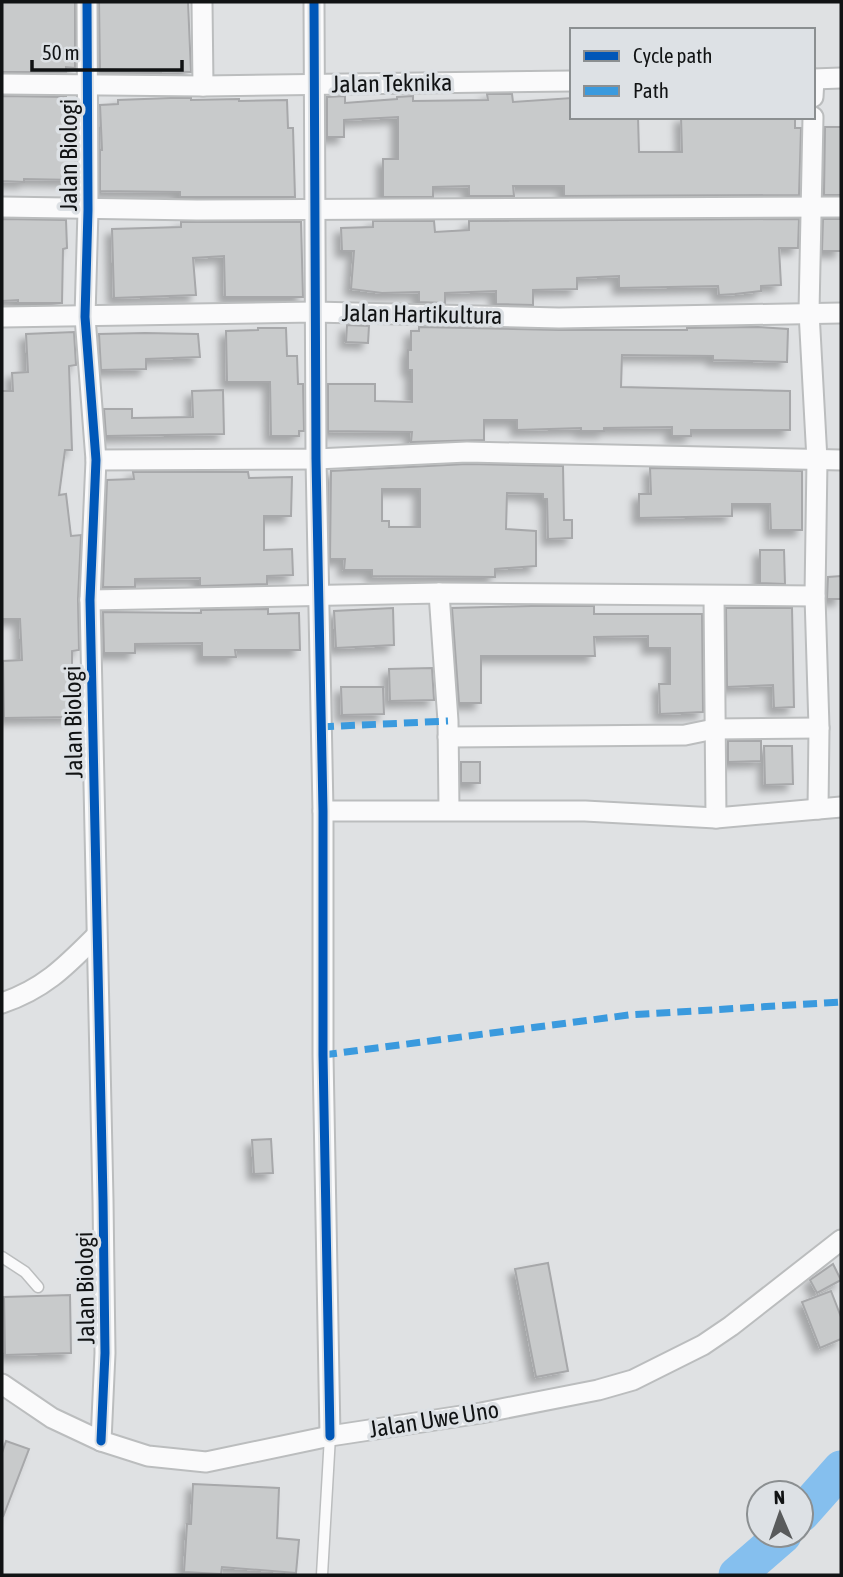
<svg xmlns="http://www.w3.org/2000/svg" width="843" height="1577" font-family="'Asap Condensed',sans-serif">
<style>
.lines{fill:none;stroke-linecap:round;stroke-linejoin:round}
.river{stroke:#85bfee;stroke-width:37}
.building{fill:#c8cacb;stroke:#a7a8aa;stroke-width:2;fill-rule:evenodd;filter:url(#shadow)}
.lane-casing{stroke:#bbbdbe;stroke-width:13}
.street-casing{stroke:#bbbdbe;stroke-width:23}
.lane{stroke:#fafafb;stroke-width:10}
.street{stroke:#fafafb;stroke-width:19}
.quiet{stroke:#3a9ade;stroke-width:7;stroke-dasharray:14 7;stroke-linecap:butt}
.cycleway-casing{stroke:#dde1e5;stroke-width:13}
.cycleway{stroke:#0057b8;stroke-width:9}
.labels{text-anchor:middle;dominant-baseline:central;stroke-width:7;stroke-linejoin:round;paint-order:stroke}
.street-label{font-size:24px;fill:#111314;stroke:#dde1e5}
</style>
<defs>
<filter id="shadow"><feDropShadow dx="-6" dy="6" stdDeviation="3.5" flood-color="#0004"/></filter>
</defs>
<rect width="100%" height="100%" fill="#dfe1e3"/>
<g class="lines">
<g class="river">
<path d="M801,1514L841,1469"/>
<path d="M737,1575L783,1535"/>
</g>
</g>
<g class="building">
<path d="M2,2H75V68L66,67V72H2Z"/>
<path d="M99,2H188L191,72L100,69Z"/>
<path d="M487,94H512L513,102L572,98V117H638L639,152H682L681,117H795V128H801L799,195L564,196V186H513L514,196H469V186L433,187V197H383V159H398V117L344,120V137H327V97L345,96V103L397,99V97L413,96V101L488,100Z"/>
<path d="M2,96L66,97L68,147H70V150H75L76,180L24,179V182L2,181Z"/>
<path d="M171,98H191V100L239,99V101L287,100L288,128H293L295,197H180V192L100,191V150H102L100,105L118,104V100Z"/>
<path d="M825,127H841V195H824Z"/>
<path d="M2,219L66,220L67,248L63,249L62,303H18V300L2,301Z"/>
<path d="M799,219L798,248H779L781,285L761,286V291L735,294L719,295L718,286L619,288V276L577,278V289L533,290V305L496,304V291L445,293V303L419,302V292L382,293L351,289L354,251H342L341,228L373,227V221H434L435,232L469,230V221Z"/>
<path d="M823,219H841V251H822Z"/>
<path d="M181,222H301L303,297H225L224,256L193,258L196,295L114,298L112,229L181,227Z"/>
<path d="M347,325L369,326L368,343L346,342Z"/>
<path d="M419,327L559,330H687V328L758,327L788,329L787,362L713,360V356L622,355L621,387L790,391V430H691V436H672V427L604,428V431H581V428L517,430V420H484V440L411,442L412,432L328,431V384H375V401L412,402V370H408V350H411V331H419Z"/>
<path d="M258,328H286L287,356H297L298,384H303L304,431H299V436H271L270,382H227L226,331L258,330Z"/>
<path d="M74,332L76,365L69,366L72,450H65L59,495L66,494L71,536L81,535L78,599L79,650L72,651V717L4,718L3,661L22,660L20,619H2V391H13L12,373L28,372L26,334Z"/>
<path d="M145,333L198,334L200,357L146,359V369L101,370L99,334Z"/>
<path d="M223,390L224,434L106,436L104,409H132V418L193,417L192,391Z"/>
<path d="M467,464L563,466L564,520H572V538L548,539L547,499H543V494L507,493L506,529L536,531V566L495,569V577L372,576V570H344L345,559H330L331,471ZM382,489H420V527H389V521H382Z"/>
<path d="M650,468L802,471V530H771L770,504H732V516L639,518V494H651Z"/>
<path d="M133,472H248L249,478L292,477L291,516H264V550L292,549L293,575L267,576V584L200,586V578L135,579V587H103L107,480L134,479Z"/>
<path d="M760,550H784L785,584L760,583Z"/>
<path d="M841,576V599H827L828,577Z"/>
<path d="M532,606H594V614H702L703,712L660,714L659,684H670V648H648V636L594,637L595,656H481V703H459L452,608Z"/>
<path d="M393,608L394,645L336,648L334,611Z"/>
<path d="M726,608H792L794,707L774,708L773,685L727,687Z"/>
<path d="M268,609V614L299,613L300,650H235L236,657H202V643L135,644V653H104L103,612L201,613V610Z"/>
<path d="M432,668L434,700L390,701L389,669Z"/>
<path d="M341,687H383L384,714L342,715Z"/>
<path d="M728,741H761V761L728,762Z"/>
<path d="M764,746H792L793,784L765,785Z"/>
<rect x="461" y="762" width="19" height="21"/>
<path d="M271,1139L273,1173L254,1174L252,1140Z"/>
<path d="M548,1263L568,1371L536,1377L515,1269Z"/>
<path d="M833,1264L841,1280L817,1293L810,1280Z"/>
<path d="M831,1291L841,1317V1339L820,1348L802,1302Z"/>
<path d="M70,1295L71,1353L5,1355L4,1297Z"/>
<path d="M6,1441L29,1449L3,1517L2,1453Z"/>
<path d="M193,1484L279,1488L277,1538L299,1540L296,1573L222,1567L221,1574L184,1572L187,1524H191Z"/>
</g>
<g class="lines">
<defs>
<g id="lane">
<path d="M2,1257L25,1272L38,1287"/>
<path d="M322,1575L330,1436"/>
</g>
<g id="street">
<path d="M87,2L88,210L85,317L96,460L90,600L103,1200L105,1353L101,1441"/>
<path d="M202,2L203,86"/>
<path d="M314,2L316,459L323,811V1055L330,1436"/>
<path d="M813,79L841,78"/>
<path d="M2,84L203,86L572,81"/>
<path d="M813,97L814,79"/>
<path d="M813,117L809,312L817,460L815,596L819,728L818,809"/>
<path d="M2,207L197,210L841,207"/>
<path d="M2,317L314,312L559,318L841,313"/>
<path d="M96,460L316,459L467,452L841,460"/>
<path d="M439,593L448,721L449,810"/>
<path d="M714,596L716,818"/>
<path d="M90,600L439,593L815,596"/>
<path d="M448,737L685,735L714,729L819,728"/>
<path d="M323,811H585L716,818L841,807"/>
<path d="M2,1003C44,989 66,966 96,936"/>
<path d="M2,1384L52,1418L101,1441L148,1456L206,1462L330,1436L481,1413L598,1390L633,1380L703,1345L731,1326L841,1240"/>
</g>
</defs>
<use href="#lane" class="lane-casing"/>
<use href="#street" class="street-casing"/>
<use href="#lane" class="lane"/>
<use href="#street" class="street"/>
<g class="quiet">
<path d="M320,727L448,721"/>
<path d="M323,1055L629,1015L841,1002"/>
</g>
<defs>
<g id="cycleway">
<path d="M87,2L88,210L85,317L96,460L90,600L103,1200L105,1353L101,1441"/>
<path d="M314,2L316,459L323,811V1055L330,1436"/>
</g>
</defs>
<use href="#cycleway" class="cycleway-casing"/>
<use href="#cycleway" class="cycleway"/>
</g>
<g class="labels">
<g class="street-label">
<text transform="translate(392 83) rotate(-1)">Jalan Teknika</text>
<text transform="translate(68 155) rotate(-90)">Jalan Biologi</text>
<text transform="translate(422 314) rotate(1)">Jalan Hartikultura</text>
<text transform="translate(73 722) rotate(-91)">Jalan Biologi</text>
<text transform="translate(85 1288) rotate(-91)">Jalan Biologi</text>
<text transform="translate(434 1419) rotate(-9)">Jalan Uwe Uno</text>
</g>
</g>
<rect width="843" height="1577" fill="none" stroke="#111314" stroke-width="7"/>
<rect x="570" y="28" width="245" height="91" fill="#dde1e5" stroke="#8b8f91" stroke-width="2"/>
<rect x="584" y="51" width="35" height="10" fill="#0057b8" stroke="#8b8f91" stroke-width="2"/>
<text x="633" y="63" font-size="21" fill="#111314">Cycle path</text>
<rect x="584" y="86" width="35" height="10" fill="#3a9ade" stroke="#8b8f91" stroke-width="2"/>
<text x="633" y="98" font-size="21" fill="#111314">Path</text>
<g transform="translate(780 1514) rotate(358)"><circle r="33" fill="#dde1e5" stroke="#8b8f91" stroke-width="2"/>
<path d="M0-5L12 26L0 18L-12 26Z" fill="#595b5c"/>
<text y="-10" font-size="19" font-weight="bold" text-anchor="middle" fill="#111314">N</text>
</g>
<path d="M32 60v10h150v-10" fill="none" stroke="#111314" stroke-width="3.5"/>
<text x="42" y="60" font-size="21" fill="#111314" stroke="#dde1e5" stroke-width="5" paint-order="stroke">50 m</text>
</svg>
